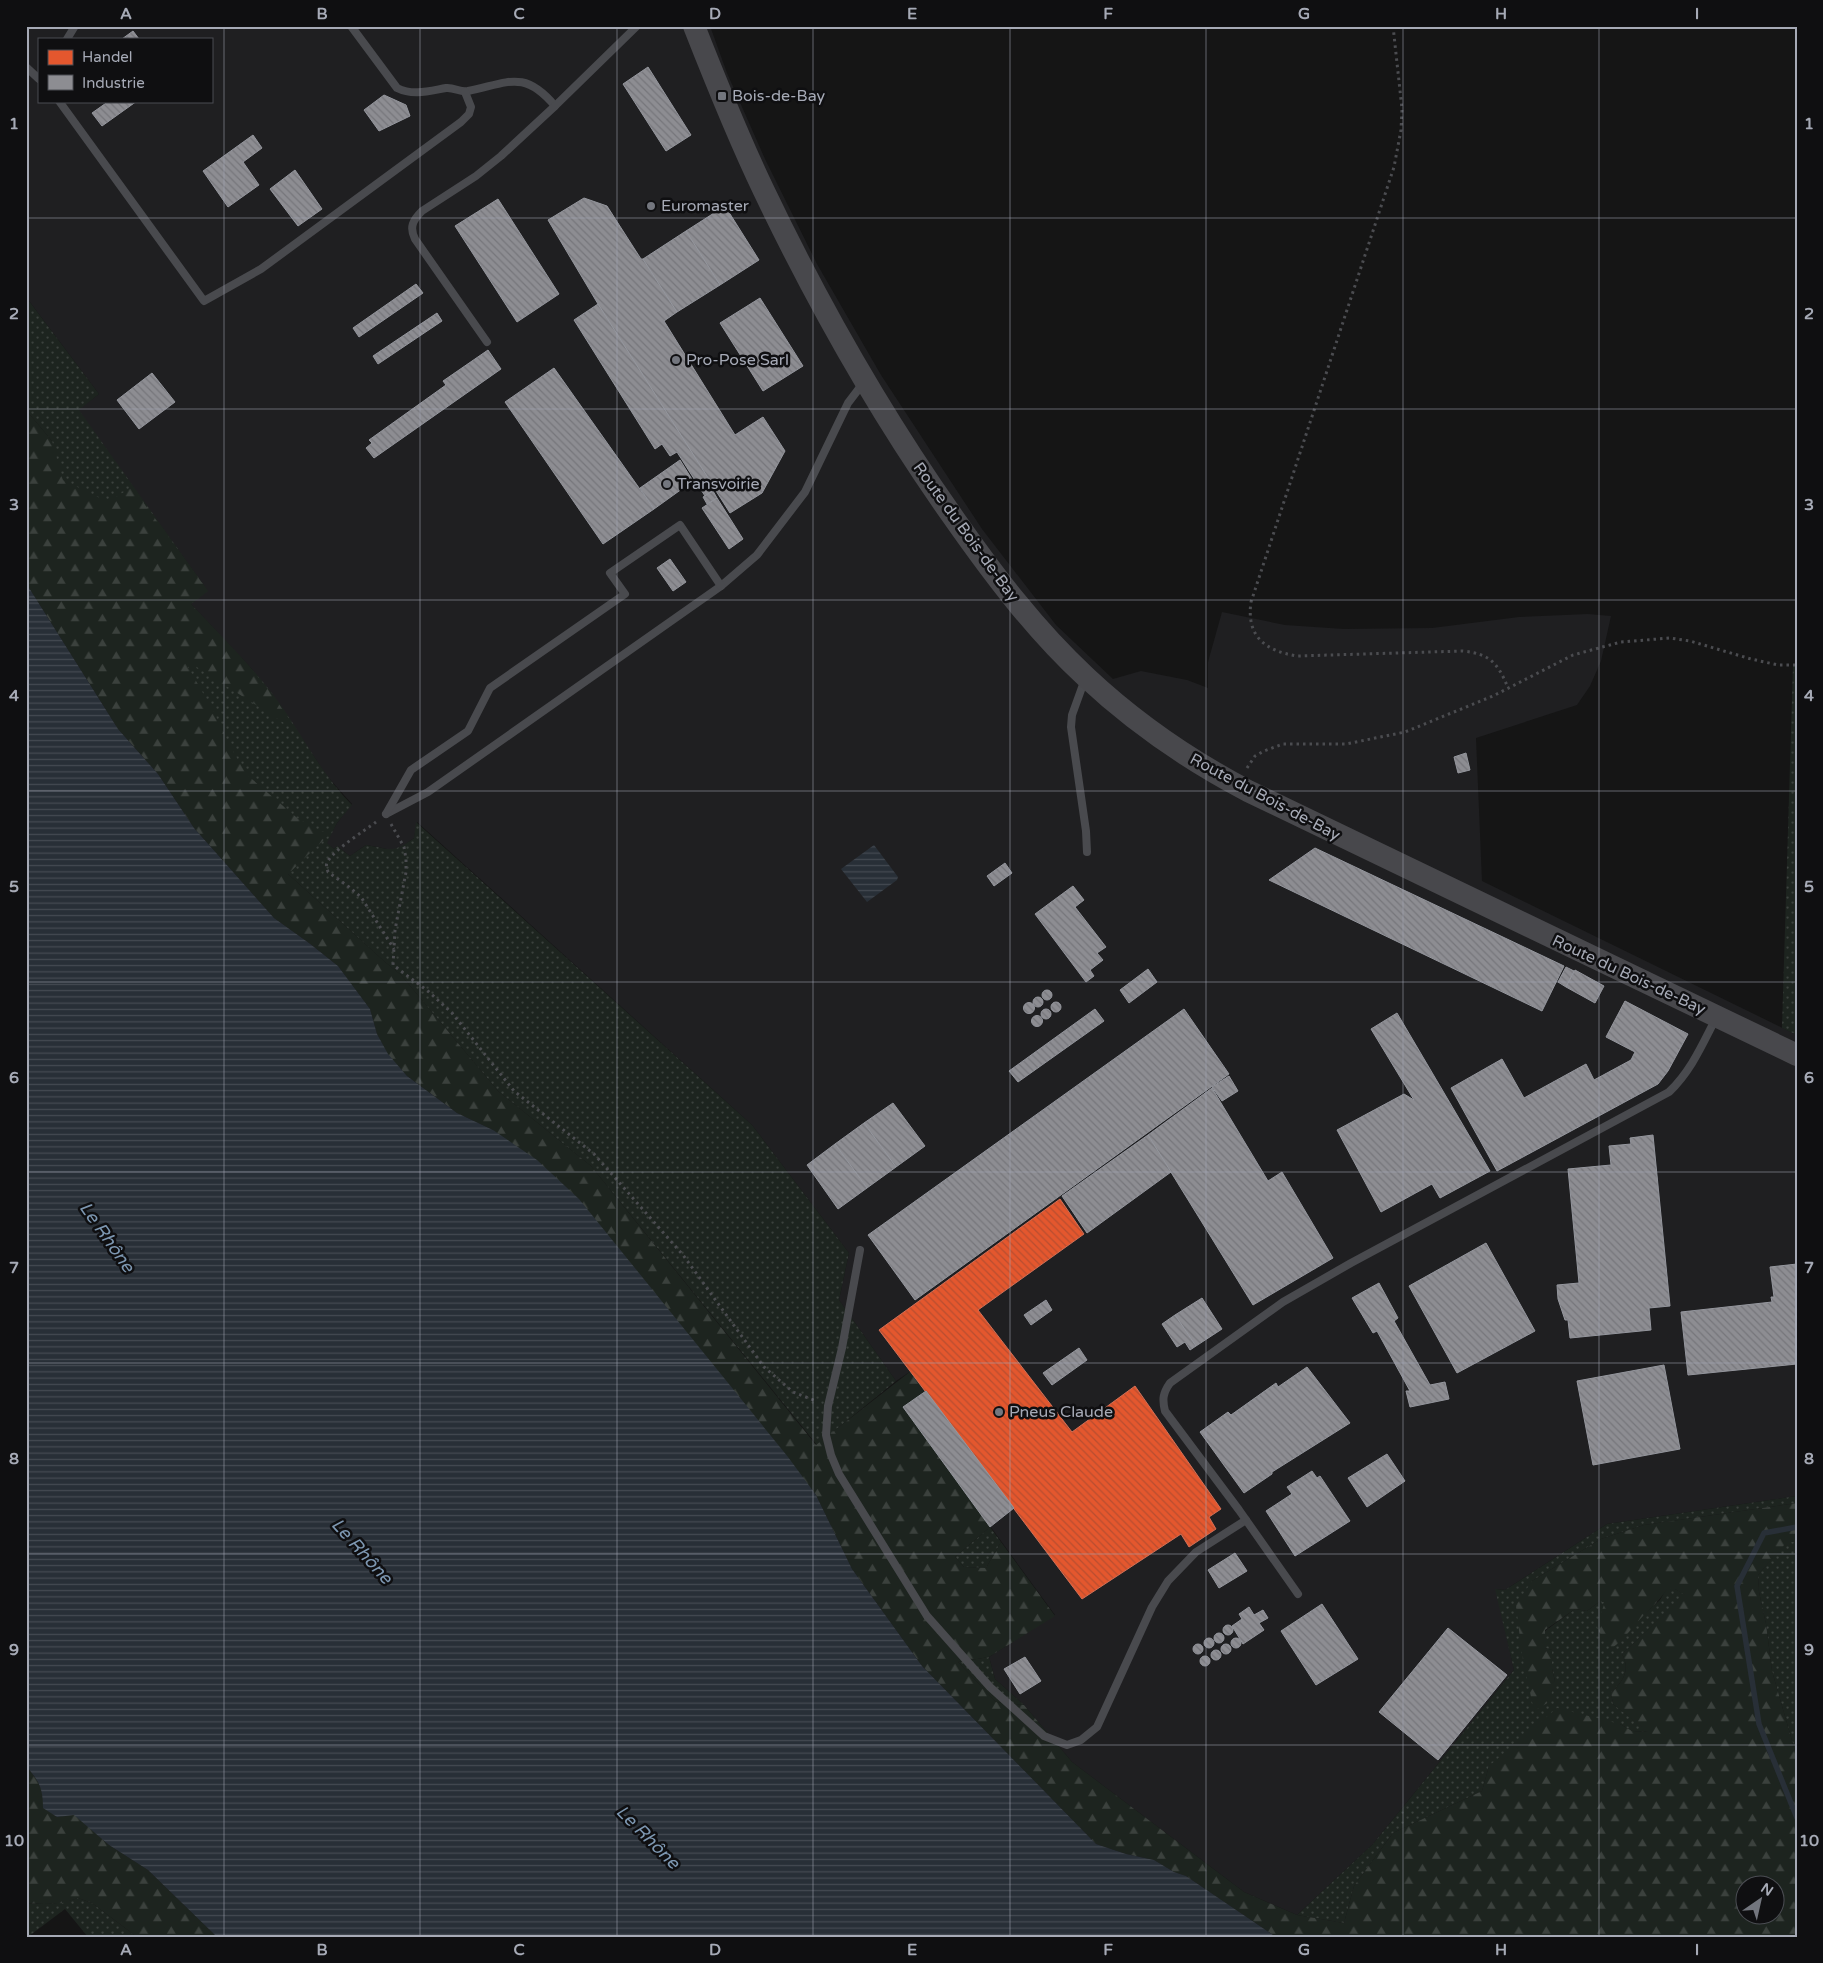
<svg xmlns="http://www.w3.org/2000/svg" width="1823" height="1963" font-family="'Varela Round',sans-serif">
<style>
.built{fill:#1f1f21;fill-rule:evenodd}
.grass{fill:url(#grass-dots)}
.forest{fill:url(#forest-firs);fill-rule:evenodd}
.water{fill:url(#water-rules)}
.shops{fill:url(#shops-back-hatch);stroke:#d17057}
.industry{fill:url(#industry-back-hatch);stroke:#94969d}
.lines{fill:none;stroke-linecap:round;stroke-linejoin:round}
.stream{stroke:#282f37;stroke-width:5.5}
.path{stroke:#4b4c50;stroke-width:3;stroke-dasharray:2.5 4;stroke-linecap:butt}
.service{stroke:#494a4e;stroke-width:8}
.secondary{stroke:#48484c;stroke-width:22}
.grid{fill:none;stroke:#a6aab6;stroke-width:1;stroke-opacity:0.55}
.poi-dot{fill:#73767e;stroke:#0f0f11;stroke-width:2}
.labels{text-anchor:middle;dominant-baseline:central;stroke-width:5;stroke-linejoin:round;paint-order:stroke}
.poi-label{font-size:16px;fill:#a6aab6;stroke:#0f0f11;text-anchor:start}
.street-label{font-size:16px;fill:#a6aab6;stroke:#0f0f11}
.water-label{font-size:18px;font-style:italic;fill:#7d97b1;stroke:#0f0f11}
.neatline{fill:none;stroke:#a6aab6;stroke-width:2}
.grid-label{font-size:16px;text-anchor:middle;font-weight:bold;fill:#a6aab6}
</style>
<defs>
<pattern id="grass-dots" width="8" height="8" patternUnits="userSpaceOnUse" patternTransform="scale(1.25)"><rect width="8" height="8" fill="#1d241f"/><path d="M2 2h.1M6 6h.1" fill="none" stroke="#3b413d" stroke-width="1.8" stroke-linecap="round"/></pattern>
<pattern id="forest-firs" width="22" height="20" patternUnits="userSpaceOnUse" patternTransform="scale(1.25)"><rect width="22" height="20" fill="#1d241f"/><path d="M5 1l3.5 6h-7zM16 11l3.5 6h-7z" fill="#3b413d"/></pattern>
<pattern id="water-rules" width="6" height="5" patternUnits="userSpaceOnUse" patternTransform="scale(1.25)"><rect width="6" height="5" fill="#282f37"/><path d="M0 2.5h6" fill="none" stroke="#444a52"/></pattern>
<pattern id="shops-back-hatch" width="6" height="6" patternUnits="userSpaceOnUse" patternTransform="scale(1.25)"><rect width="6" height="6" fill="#e4572e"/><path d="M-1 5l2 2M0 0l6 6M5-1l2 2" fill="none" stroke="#b84e30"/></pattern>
<pattern id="industry-back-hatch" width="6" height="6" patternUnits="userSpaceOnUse" patternTransform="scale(1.25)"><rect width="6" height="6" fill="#8d8d92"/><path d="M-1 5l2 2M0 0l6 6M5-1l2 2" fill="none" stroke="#76767b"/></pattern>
</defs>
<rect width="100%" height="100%" fill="#151515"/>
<path class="built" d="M26,26H710L727,73L765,159L817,264L881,375L982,529L1056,625L1113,679L1141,671L1187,680L1208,688V662L1222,612L1285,625L1344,629L1432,628L1519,617L1588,614L1611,616L1601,661L1590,686L1577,705L1476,738L1482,881L1797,1035V1496L1607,1524L1505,1590L1496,1589L1514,1670L1373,1844L1297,1915L1244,1892L1072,1762L1024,1705L995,1679L989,1657L1055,1615L903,1407L926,1391L911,1371L896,1381L839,1300L849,1253L752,1125L417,822L414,838L400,848L392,850L366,845L350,856L337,846L334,849L326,843L337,823L352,804L327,776L272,694L250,667L191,604L207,590L78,410L99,394L26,297ZM39,39H211V101H39Z"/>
<g class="grass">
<path d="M26,297L99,394L79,410L208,591L191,604C218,633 247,661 271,692C300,729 319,772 352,805L337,823L327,843L334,849L337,846L350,856L366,845C391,849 392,854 414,838L416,822L752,1125L849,1253L839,1300L896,1381L817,1445L591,1166L498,1091L401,975L385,962L288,874L57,488L52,441L26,410Z"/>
<path d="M1793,665H1797V1035L1782,1028Z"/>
<path d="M1797,1496V1503L1644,1525L1601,1539L1532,1581L1534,1711L1555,1681L1552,1669V1650L1545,1648V1631L1575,1609L1587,1611L1599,1602H1606L1642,1616L1660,1600L1667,1588L1675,1589L1686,1595L1622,1654C1631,1670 1623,1681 1611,1693L1613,1704L1649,1732L1632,1731L1620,1724L1489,1766L1482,1791L1393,1833L1354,1886L1344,1923L1297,1915L1373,1844L1514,1670L1495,1589L1505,1590L1607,1524Z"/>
<path d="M990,1527L1001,1542L986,1568L964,1567L955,1557Z"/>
<path d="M1797,1541V1758L1772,1671L1766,1624L1759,1592L1758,1575L1786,1542Z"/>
<path d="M989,1657L995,1679L1024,1705L996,1702L958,1662Z"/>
<path d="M78,1898L92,1903L137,1937H88L65,1909L29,1936L26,1933V1903C45,1905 60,1904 78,1898Z"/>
</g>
<g class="forest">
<path d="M26,410L52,441L63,480L108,502L132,487L208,591L191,604L250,667L272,694L298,732L192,664L188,667L215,714L225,737L246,774L296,817L315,829L330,834L288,874L385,962L401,975L498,1091L591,1166L816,1445L911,1371L926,1391L903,1407L990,1527L955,1557L964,1567L986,1568L1001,1542L1055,1616L989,1657L958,1662L996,1702L1024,1705L1072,1762L1244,1892L1297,1915L1344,1923L1354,1886L1393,1833L1482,1791L1489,1766L1557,1708L1620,1724L1632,1731L1648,1732L1613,1704L1611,1693C1623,1681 1631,1670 1622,1654L1685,1595L1675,1589H1667C1660,1600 1652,1607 1643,1616C1632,1627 1625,1639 1612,1648C1591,1624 1596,1629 1605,1602H1599L1587,1611L1575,1609L1545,1630V1648L1552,1650V1669L1555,1681L1549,1702L1534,1711L1522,1655L1516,1605L1532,1581L1601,1539L1644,1525L1797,1503V1541L1786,1543L1758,1575L1759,1592L1766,1624L1772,1671L1797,1758V1937H1276L1186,1876L1174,1872L1154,1860L1126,1854L1096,1844L922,1666L852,1569L816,1495L493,1130L457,1113L407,1076L388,1055L377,1034L370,1009L338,966L309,943L274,918L194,828L158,774L118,729L26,583ZM1746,1886H1776V1916H1746Z"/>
<path d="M26,1766C39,1781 43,1788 44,1808L57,1817L74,1814L109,1845L148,1870L217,1937H137L92,1903L78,1898L63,1903L44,1904L26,1903Z"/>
</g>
<g class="water">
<path d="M26,583L118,729L158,774L194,828L274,918L309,943L338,966L370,1009L377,1034L388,1054L407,1076L457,1113L493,1130L537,1160L579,1199L788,1457L816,1495L852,1569L922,1666L1096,1844L1126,1854L1154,1860L1174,1872L1186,1876L1276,1937H217L148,1870L109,1845L74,1815L57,1817L43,1808C43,1788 39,1781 26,1766Z"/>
<path d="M874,845L898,877L897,880L867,902L841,869Z"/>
</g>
<path class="shops" d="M1060,1199L1084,1234L978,1310L1072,1432L1135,1386L1221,1509L1209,1517L1216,1529L1189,1547L1181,1534L1082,1599L879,1330Z"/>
<g class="industry">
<path d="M133,31L139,39H122Z"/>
<path d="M648,67L691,135L666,151L623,84Z"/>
<path d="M384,95L406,105L410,116L379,131L364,110Z"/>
<path d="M109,101H137L102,126L92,113Z"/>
<path d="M253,135L262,148L243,162L259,185L228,207L203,171Z"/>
<path d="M295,170L322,209L298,226L270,189Z"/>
<path d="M584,198L607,206L641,259H643L677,312L664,321L735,435L763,417L785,451L762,493L730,513L598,304L548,220Z"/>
<path d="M498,199L559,294L517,322L455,226Z"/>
<path d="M725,206L759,260L720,285L686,231Z"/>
<path d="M686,231L720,285L677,312L643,259Z"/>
<path d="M416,284L423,293L359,337L353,328Z"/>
<path d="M760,298L803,366L763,391L720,323Z"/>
<path d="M598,304L715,489L705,496L677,452L670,456L662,444L655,449L574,320Z"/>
<path d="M437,313L442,321L378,364L373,356Z"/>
<path d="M488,350L501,369L374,458L366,448L372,443L369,440L446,385L443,381Z"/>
<path d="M554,368L654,509L603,544L505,402Z"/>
<path d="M152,373L175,402L139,429L117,400Z"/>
<path d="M680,460L693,481L654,509L640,488Z"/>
<path d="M713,491L717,498L707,504L703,497Z"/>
<path d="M717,498L743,539L729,549L702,508Z"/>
<path d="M670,559L686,582L673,591L657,568Z"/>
<path d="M1466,753L1470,770L1458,773L1454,757Z"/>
<path d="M1315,848L1564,966L1542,1011L1269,880Z"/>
<path d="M1005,863L1012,873L994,886L987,876Z"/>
<path d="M1073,886L1084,900L1075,907L1106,947L1097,953L1103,960L1090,970L1094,976L1086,982L1035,914Z"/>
<path d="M1566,967L1574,971L1566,987L1558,982Z"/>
<path d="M1148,969L1157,982L1129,1003L1120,990Z"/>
<path d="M1575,970L1604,986L1595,1003L1566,987Z"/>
<circle cx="1047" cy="995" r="5"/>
<circle cx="1038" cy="1002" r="5"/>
<path d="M1625,1001L1688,1034L1668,1071L1658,1084L1497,1171L1451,1088L1502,1059L1524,1098L1586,1064L1594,1080L1631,1060L1635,1052L1606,1037Z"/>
<circle cx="1056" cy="1007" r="5"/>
<circle cx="1029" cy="1008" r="5.5"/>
<circle cx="1046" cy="1014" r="5"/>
<path d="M1095,1009L1104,1021L1018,1082L1009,1071Z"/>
<path d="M1184,1009L1229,1074L915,1300L868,1235Z"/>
<path d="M1397,1013L1490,1171L1440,1198L1432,1184L1381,1212L1337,1130L1404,1094L1414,1100L1371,1029Z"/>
<circle cx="1037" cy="1021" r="5.5"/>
<path d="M1229,1076L1238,1091L1222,1101L1212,1087Z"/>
<path d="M1212,1088L1268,1181L1282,1172L1333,1258L1253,1305L1148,1135Z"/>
<path d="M893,1103L925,1146L896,1167L864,1123Z"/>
<path d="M864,1123L896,1167L867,1188L835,1144Z"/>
<path d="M1148,1135L1171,1172L1087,1233L1062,1196Z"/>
<path d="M1653,1135L1670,1306L1649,1308L1651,1330L1570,1338L1568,1320H1565L1558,1299L1557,1285L1579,1283L1568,1169L1611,1165L1609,1146L1631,1144L1630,1138Z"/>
<path d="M835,1144L867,1188L838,1209L807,1165Z"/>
<path d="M1486,1243L1535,1331L1457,1373L1409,1286Z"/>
<path d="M1797,1264V1364L1688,1375L1681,1312L1772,1302L1771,1297H1774L1770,1267Z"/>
<path d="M1379,1283L1398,1318L1394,1321L1430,1385L1445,1382L1449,1399L1410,1407L1406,1391H1410L1377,1331L1373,1333L1352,1298Z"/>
<path d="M1202,1298L1222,1329L1196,1346L1175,1315Z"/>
<path d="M1046,1300L1052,1310L1031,1325L1024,1315Z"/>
<path d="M1175,1315L1196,1346L1190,1350L1185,1342L1177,1347L1162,1324Z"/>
<path d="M1079,1348L1087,1360L1052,1385L1043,1373Z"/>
<path d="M1664,1365L1680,1449L1593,1465L1577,1381Z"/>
<path d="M1307,1367L1350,1423L1272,1472V1474L1244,1493L1200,1432L1228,1412L1231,1415L1276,1383L1278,1387Z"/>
<path d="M926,1391L1014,1508L990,1527L903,1407Z"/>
<path d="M1387,1454L1405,1481L1367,1507L1348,1478Z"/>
<path d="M1312,1471L1317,1478L1320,1476L1350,1521L1295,1556L1266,1511L1292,1494L1287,1487Z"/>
<path d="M1235,1553L1247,1571L1219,1588L1208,1570Z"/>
<path d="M1322,1604L1358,1659L1316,1685L1281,1631Z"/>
<path d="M1249,1607L1254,1615L1263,1610L1268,1618L1259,1623L1264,1630L1243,1644L1232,1626L1242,1619L1239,1614Z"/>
<circle cx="1228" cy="1630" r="5"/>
<path d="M1448,1628L1507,1675L1438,1760L1379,1712Z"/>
<circle cx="1219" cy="1638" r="5"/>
<circle cx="1209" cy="1643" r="5"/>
<circle cx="1236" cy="1643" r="5"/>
<circle cx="1226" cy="1649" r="5"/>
<circle cx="1198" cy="1649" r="5"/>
<circle cx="1216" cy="1655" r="5"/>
<circle cx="1205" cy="1661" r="5"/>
<path d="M1025,1657L1041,1681L1020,1694L1004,1669Z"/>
</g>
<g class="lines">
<path class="stream" d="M1797,1527L1764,1533L1737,1586L1759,1724L1797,1818"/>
<g class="path">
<path d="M1393,26L1402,109L1401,130L1394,167L1251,602C1246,637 1266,651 1297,656L1463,651C1490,654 1498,663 1508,688"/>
<path d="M1247,768L1255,756L1264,751L1283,744H1346L1405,732L1493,696L1573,655L1621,642L1670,638L1690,641L1751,659L1778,665H1797"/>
<path d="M376,822C364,831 335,849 328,861C325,865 327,868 328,872L349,887L361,897L394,949"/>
<path d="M391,824L404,847L406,859V872L395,930L393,965L429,992L452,1013L514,1091L594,1154L683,1255L764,1367L793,1392L816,1401"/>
</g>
<g class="service">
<path d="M351,26L397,88C413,96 429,91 446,88C454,87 461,93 468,91C508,83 524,69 555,106"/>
<path d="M67,39L75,26"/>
<path d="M26,67L39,79"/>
<path d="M59,101L204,301L261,269L461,122L469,114L471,107L465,92"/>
<path d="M487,342L415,239C409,227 413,220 422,211L476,176L501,156L555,106L637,26"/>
<path d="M1085,679L1072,715L1071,727L1086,831L1087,852"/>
<path d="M386,814L428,792L721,586L757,555L805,492L848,403L864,382"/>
<path d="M386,814L411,770L468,731L490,688L625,594L610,573L680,525L721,586"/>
<path d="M860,1250L842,1348L828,1406L826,1435L831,1455L839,1474L927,1616L990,1687L1044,1736L1067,1745L1081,1740L1097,1727L1152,1607L1168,1581L1196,1552L1246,1520"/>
<path d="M1298,1594L1239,1510L1165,1411C1162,1399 1163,1393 1170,1383L1283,1302L1351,1263L1669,1092C1691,1071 1702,1045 1716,1018"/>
</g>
<path class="secondary" d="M694,26C716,82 738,137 764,191C818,304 881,415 953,517C993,574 1035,630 1086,677C1135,723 1189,760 1248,791L1797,1055"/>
</g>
<path class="grid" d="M224,26V1937M420,26V1937M617,26V1937M813,26V1937M1010,26V1937M1206,26V1937M1403,26V1937M1599,26V1937M26,218H1797M26,409H1797M26,600H1797M26,791H1797M26,982H1797M26,1172H1797M26,1363H1797M26,1554H1797M26,1745H1797"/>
<g class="poi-dot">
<rect x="717" y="91" width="10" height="10" rx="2.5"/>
<circle cx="651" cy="206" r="5"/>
<circle cx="676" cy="360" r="5"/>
<circle cx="667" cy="484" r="5"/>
<circle cx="999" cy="1412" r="5"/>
</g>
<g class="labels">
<g class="poi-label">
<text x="732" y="96">Bois-de-Bay</text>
<text x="661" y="206">Euromaster</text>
<text x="686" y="360">Pro-Pose Sarl</text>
<text x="677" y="484">Transvoirie</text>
<text x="1009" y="1412">Pneus Claude</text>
</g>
<g class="street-label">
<text transform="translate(966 532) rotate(54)">Route du Bois-de-Bay</text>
<text transform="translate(1265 797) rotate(28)">Route du Bois-de-Bay</text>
<text transform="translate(1629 975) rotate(25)">Route du Bois-de-Bay</text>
</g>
<g class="water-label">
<text transform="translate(107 1237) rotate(55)">Le Rhône</text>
<text transform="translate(362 1551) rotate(48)">Le Rhône</text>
<text transform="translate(648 1837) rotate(45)">Le Rhône</text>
</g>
</g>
<rect width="1823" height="1963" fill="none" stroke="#0f0f11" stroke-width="55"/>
<rect x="38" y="38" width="175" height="65" fill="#0f0f11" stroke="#4b4d53"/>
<rect x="48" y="50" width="25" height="15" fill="#e4572e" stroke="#4b4d53"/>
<text x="82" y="62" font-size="15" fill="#a6aab6">Handel</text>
<rect x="48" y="75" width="25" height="15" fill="#8d8d92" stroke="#4b4d53"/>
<text x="82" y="88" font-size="15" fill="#a6aab6">Industrie</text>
<g transform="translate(1760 1900) rotate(34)"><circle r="24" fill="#0f0f11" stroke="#4b4d53"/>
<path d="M0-4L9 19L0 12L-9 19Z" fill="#73767e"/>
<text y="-8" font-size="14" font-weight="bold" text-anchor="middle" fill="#a6aab6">N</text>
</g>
<rect x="28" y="28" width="1768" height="1908" class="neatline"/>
<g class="grid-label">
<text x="126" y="19">A</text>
<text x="322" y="19">B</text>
<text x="519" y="19">C</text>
<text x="715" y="19">D</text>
<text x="912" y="19">E</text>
<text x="1108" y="19">F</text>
<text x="1304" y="19">G</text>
<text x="1501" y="19">H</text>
<text x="1697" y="19">I</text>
<text x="14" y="129">1</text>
<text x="1809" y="129">1</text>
<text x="14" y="319">2</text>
<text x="1809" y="319">2</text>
<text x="14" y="510">3</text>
<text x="1809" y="510">3</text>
<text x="14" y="701">4</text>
<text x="1809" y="701">4</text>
<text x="14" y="892">5</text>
<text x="1809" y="892">5</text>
<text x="14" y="1083">6</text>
<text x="1809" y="1083">6</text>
<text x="14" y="1273">7</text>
<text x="1809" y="1273">7</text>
<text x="14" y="1464">8</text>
<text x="1809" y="1464">8</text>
<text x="14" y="1655">9</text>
<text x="1809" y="1655">9</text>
<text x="14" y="1846">10</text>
<text x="1809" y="1846">10</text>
<text x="126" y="1955">A</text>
<text x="322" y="1955">B</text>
<text x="519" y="1955">C</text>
<text x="715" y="1955">D</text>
<text x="912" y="1955">E</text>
<text x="1108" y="1955">F</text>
<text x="1304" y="1955">G</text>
<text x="1501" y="1955">H</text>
<text x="1697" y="1955">I</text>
</g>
</svg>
